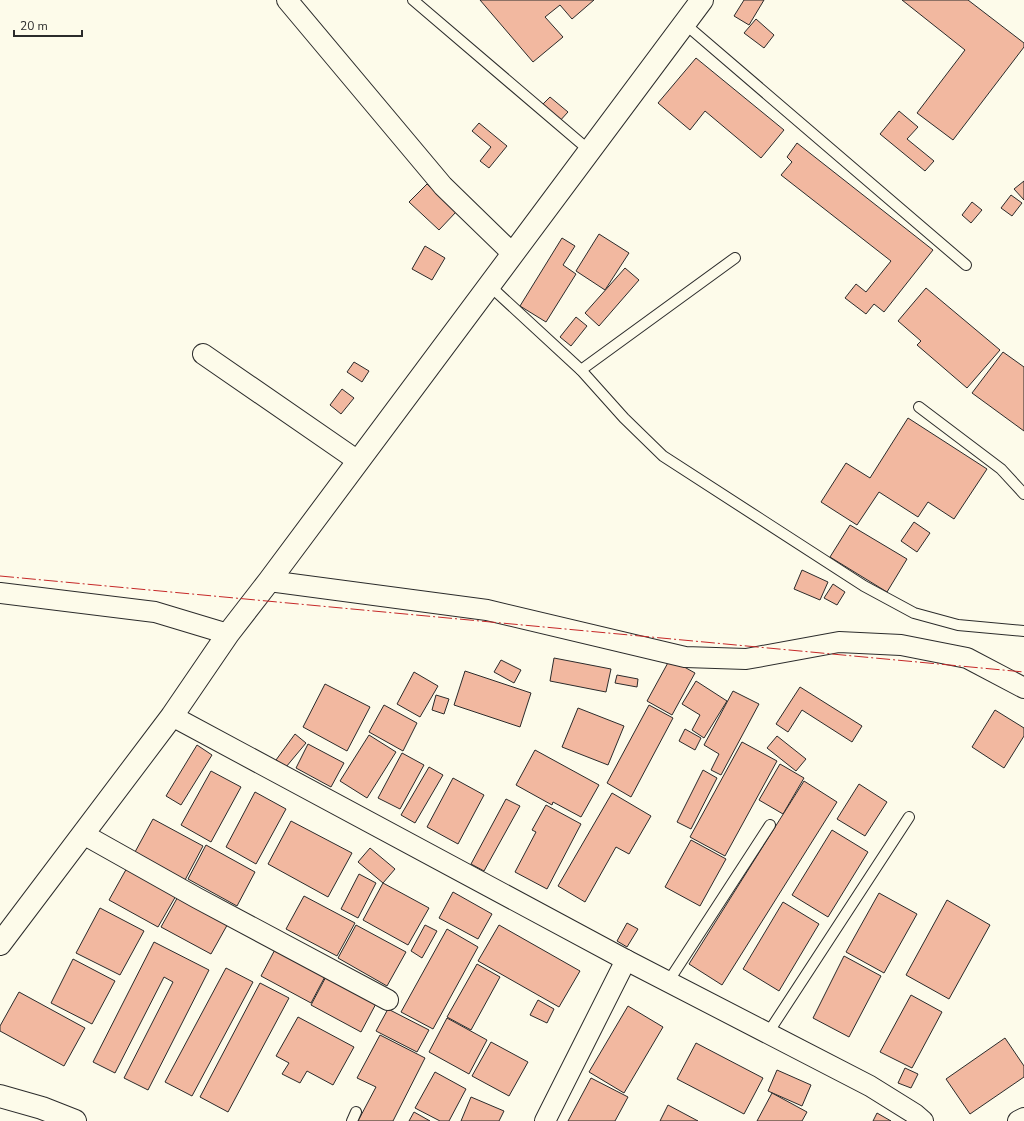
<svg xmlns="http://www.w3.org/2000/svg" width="1024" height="1121" font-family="'Nunito Sans',sans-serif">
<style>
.building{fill:#f2b8a0;stroke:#2b2b2b}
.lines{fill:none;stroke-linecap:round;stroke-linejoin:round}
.service-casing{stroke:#2b2b2b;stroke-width:12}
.minor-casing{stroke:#2b2b2b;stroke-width:22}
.tertiary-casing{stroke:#2b2b2b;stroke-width:24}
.secondary-casing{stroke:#2b2b2b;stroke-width:24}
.service{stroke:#fdfbea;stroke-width:10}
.minor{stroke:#fdfbea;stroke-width:20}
.tertiary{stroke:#fdfbea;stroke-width:22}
.secondary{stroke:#fdfbea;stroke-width:22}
.power{stroke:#c62828;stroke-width:1;stroke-dasharray:14 3 2 3;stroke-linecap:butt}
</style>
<rect width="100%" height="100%" fill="#fdfbea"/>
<g class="building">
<path d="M480,0H594L572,19L560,5L545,17L563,37L533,62Z"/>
<path d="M744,0H764L749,25L734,16Z"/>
<path d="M902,0H968L1024,43V47L953,140L917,113L965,50Z"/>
<path d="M756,19L774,35L764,48L744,33Z"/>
<path d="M696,58L784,130L761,158L705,111L690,130L658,103Z"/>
<path d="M550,97L568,112L558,123L540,107Z"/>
<path d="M899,111L918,127L907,139L934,161L925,171L880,134Z"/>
<path d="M479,123L507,146L489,168L480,161L491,147L472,131Z"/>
<path d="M797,143L933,250L884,312L874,304L866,314L845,298L856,284L866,292L891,261L781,175L792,162L787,157Z"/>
<path d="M1024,181V200L1014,189Z"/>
<path d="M427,184L456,212L439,230L409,202Z"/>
<path d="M1011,195L1022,203L1012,216L1001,208Z"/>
<path d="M972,202L982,210L971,223L962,215Z"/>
<path d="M599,234L629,253L605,290L576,271Z"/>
<path d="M562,238L575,246L563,265L576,274L546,322L520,306Z"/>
<path d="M425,246L445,258L432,280L412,269Z"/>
<path d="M625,268L639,280L599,326L585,313Z"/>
<path d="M926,288L1000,350L967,388L917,345L921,341L898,321Z"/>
<path d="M576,317L587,326L571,346L560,337Z"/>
<path d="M1003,352L1024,367V431L972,393Z"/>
<path d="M354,362L369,371L362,382L347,372Z"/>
<path d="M342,389L354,398L341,414L330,405Z"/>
<path d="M908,418L987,469L954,519L928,502L918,517L879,492L857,525L821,502L846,463L870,478Z"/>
<path d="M914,522L930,533L917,552L901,541Z"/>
<path d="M850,525L907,559L887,592L830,557Z"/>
<path d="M802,570L828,582L820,600L794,589Z"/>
<path d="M833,584L845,592L837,605L824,598Z"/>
<path d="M554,658L611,669L606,692L550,681Z"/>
<path d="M670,659L695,673L672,715L647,701Z"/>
<path d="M501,660L521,670L514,683L494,672Z"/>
<path d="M465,671L531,693L520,727L454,705Z"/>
<path d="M414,672L438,686L420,717L397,704Z"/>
<path d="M617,675L638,679L637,687L615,683Z"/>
<path d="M696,681L727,701L704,738L692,730L700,715L682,704Z"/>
<path d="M325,684L370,707L347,751L303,727Z"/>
<path d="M800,687L862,726L852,742L802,710L788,732L776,724Z"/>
<path d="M733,691L759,704L721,775L711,770L719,754L704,745Z"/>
<path d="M436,695L449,699L444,714L432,710Z"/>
<path d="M384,705L417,723L403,751L369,732Z"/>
<path d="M649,705L673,718L631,797L607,783Z"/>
<path d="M578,708L624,726L608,765L562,747Z"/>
<path d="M995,710L1024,728V736L1004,768L972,747Z"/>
<path d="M685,729L701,738L695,750L679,741Z"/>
<path d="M295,734L306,743L286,767L276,760Z"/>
<path d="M369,735L396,752L367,798L340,781Z"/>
<path d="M777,736L806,759L796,771L767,748Z"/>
<path d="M742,742L777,761L725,856L690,837Z"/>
<path d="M308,744L344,763L331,787L296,768Z"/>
<path d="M197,745L212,755L181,805L166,796Z"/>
<path d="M535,750L599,785L581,817L553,802L552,805L516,785Z"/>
<path d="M402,753L424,765L400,809L378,798Z"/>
<path d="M780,764L804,778L783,814L759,800Z"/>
<path d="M429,767L443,775L415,823L401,815Z"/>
<path d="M703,770L717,778L691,829L677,822Z"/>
<path d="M211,771L241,787L211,842L181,825Z"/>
<path d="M453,778L484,795L458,844L427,827Z"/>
<path d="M804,781L837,802L722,985L689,964Z"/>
<path d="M859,784L887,802L865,836L837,819Z"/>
<path d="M255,792L286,809L256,864L226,847Z"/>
<path d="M612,793L651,816L629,854L616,847L585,902L558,886Z"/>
<path d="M506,799L520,806L484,871L471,864Z"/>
<path d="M546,805L581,824L547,889L515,872L536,832L532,830Z"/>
<path d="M153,819L203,846L185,880L135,852Z"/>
<path d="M291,821L352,853L328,897L268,864Z"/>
<path d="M832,830L868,852L828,917L792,895Z"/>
<path d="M691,840L726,859L700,906L665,887Z"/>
<path d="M206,845L255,872L237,906L188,879Z"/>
<path d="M370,848L395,869L383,883L358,862Z"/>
<path d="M128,866L177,894L158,927L109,900Z"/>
<path d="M359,874L376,883L358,918L341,909Z"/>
<path d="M383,883L429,908L408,945L363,920Z"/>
<path d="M453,892L492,914L478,939L439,918Z"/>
<path d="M180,893L230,920L211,954L161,927Z"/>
<path d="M879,893L917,914L884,973L846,952Z"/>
<path d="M304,896L355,923L337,956L286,929Z"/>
<path d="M947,900L990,925L949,999L906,975Z"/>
<path d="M783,902L819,924L779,991L743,969Z"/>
<path d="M100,908L144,931L120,975L76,953Z"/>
<path d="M627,923L638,929L627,947L617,941Z"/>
<path d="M356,925L406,952L387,986L338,958Z"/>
<path d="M425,925L437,931L422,958L411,951Z"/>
<path d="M499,925L580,971L559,1007L478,961Z"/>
<path d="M447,929L478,947L433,1029L401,1012Z"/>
<path d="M154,942L209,970L148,1090L124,1078L173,982L164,977L115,1073L93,1062Z"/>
<path d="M279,942L329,969L311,1003L261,976Z"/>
<path d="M844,956L881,976L849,1037L813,1018Z"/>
<path d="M73,959L115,981L92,1024L51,1003Z"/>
<path d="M477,964L500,977L471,1030L447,1017Z"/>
<path d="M226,968L253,982L192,1096L165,1082Z"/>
<path d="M329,971L379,998L361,1032L311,1005Z"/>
<path d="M260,983L289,998L228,1112L200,1097Z"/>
<path d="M19,992L85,1028L64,1066L0,1031V1026Z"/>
<path d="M911,995L942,1012L912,1068L880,1052Z"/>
<path d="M538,1000L554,1009L547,1023L530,1015Z"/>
<path d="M628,1006L663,1027L624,1093L589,1072Z"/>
<path d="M388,1009L429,1030L417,1052L376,1031Z"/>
<path d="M298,1017L354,1047L333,1085L307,1071L300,1083L282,1074L289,1063L276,1056Z"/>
<path d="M447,1018L487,1040L469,1074L429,1052Z"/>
<path d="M380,1035L425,1058L393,1121H358L376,1087L357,1078Z"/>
<path d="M1005,1038L1024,1066V1077L970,1114L946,1079Z"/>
<path d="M491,1042L528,1062L509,1096L472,1076Z"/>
<path d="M696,1043L763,1078L744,1114L677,1079Z"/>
<path d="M905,1068L918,1074L911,1088L898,1083Z"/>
<path d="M777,1070L811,1085L802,1106L768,1091Z"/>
<path d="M435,1072L466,1089L449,1121H440L415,1108Z"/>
<path d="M591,1078L628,1097L615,1121H568Z"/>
<path d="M772,1093L807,1112L802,1121H757Z"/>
<path d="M471,1097L504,1111L499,1121H461Z"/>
<path d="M668,1105L698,1121H660Z"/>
<path d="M414,1112L430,1121H409Z"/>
<path d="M877,1113L891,1121H873Z"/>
</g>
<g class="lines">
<defs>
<g id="service">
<path d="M413,0L590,151"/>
<path d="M685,24L966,265"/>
<path d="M490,286L581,370L624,418L663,456L864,586L914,613L958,625L1024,631"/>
<path d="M581,370L735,258"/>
<path d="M919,407L1001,469L1024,494"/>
<path d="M668,982L770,825"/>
<path d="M768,1033L909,817"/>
<path d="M352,1121L356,1112"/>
</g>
<g id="minor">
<path d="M287,0L443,186L513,254"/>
<path d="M203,354L358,461"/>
<path d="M269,581L487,610L685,657L746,659L839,642L901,645L967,658L1024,688"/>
<path d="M0,593L155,612L228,634"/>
<path d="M172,716L626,960L870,1086L915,1114L923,1121"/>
<path d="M83,834L197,898L388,1000"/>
<path d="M545,1121L626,960"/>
<path d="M1018,1121L1024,1118"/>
</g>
<path id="tertiary" d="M0,1096L42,1108L75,1121"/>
<path id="secondary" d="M0,944L172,716L228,634L269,581L702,0"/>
</defs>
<use href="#service" class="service-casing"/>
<use href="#minor" class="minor-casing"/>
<use href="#tertiary" class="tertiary-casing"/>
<use href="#secondary" class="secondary-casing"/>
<use href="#service" class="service"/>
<use href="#minor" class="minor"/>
<use href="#tertiary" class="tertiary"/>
<use href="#secondary" class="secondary"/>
<path class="power" d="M0,576L1024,672"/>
</g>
<path d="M14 30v6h68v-6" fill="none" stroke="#2b2b2b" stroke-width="2"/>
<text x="20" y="30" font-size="12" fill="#2b2b2b" stroke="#fdfbea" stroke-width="3" paint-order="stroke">20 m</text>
</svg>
